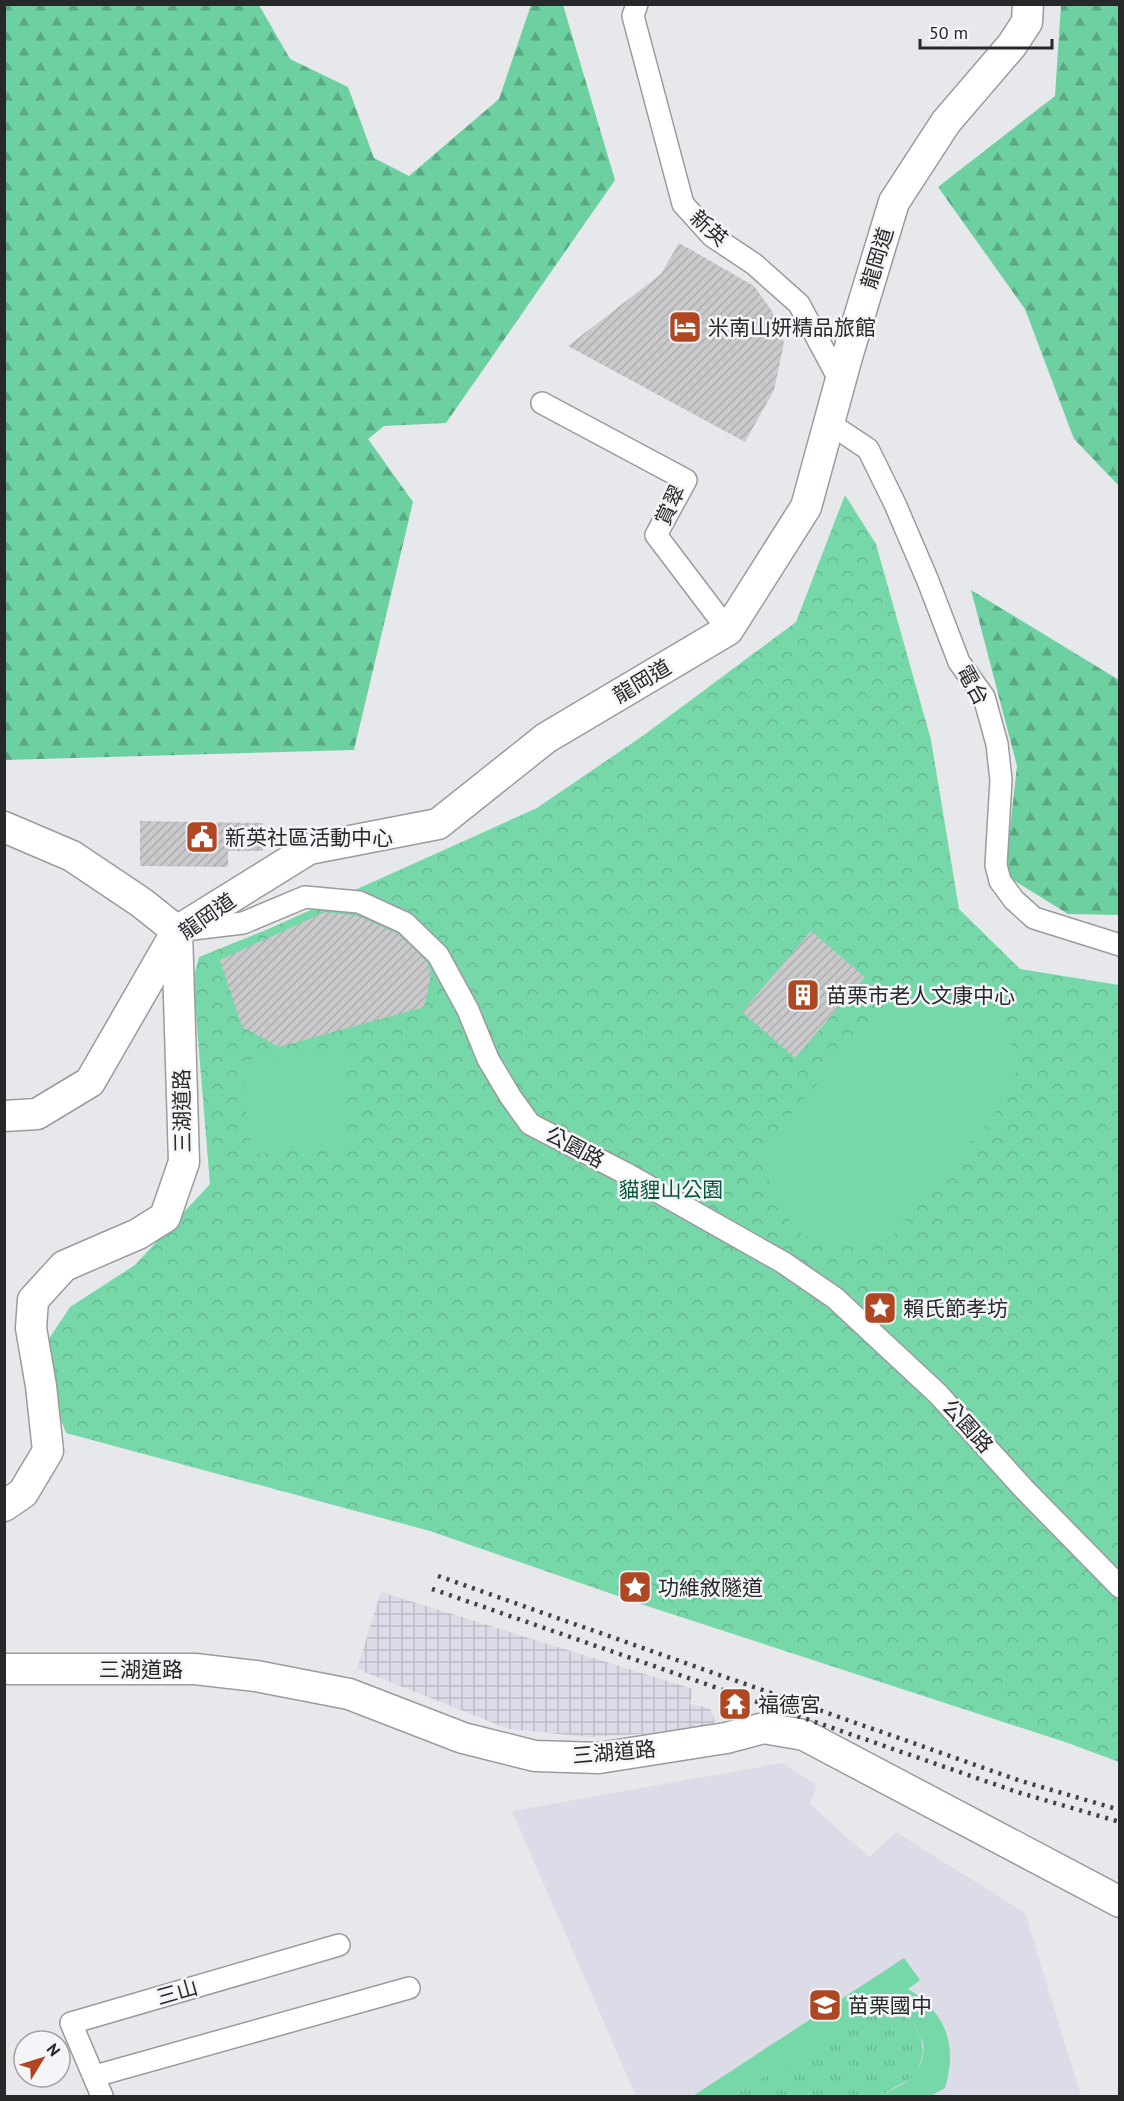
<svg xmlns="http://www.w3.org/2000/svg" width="1124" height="2101" font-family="'PT Sans','Noto Sans TC',sans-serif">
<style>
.built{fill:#dbdce7}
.industrial{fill:url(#industrial-grid)}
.grass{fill:url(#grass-tufts)}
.forest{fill:url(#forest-firs)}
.park{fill:url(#park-crowns)}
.garden{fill:#76d7a8}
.building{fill:url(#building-hatch)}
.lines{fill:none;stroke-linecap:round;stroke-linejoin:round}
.street-casing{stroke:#9a9b9e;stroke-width:24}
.secondary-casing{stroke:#9a9b9e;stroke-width:33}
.street{stroke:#fff;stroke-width:21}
.secondary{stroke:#fff;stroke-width:30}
.rail{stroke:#414243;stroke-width:4.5;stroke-dasharray:3 6;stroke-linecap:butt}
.labels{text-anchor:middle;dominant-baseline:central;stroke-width:5;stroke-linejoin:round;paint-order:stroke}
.street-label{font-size:21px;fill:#272829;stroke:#f4f5f8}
.poi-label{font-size:21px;fill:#272829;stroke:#f4f5f8;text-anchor:start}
.park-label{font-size:21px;fill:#055739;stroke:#f4f5f8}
</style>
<defs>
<pattern id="industrial-grid" width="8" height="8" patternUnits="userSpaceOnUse" patternTransform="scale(1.5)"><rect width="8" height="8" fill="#dbdce7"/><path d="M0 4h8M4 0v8" fill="none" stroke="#bcbdc6"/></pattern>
<pattern id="grass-tufts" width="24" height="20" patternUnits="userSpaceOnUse" patternTransform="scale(1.5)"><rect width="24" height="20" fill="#76d7a8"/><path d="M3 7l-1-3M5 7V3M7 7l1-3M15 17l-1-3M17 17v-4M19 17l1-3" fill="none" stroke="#66b991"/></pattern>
<pattern id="forest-firs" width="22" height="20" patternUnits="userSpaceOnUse" patternTransform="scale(1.5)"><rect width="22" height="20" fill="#6dd0a0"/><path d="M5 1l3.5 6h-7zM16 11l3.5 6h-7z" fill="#5aa982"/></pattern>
<pattern id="park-crowns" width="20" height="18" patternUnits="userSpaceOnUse" patternTransform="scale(1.5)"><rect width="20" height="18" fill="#76d7a8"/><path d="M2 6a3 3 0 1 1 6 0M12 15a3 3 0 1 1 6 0" fill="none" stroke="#66b991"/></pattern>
<pattern id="building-hatch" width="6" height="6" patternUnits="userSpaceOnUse" patternTransform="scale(1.5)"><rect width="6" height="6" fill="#c9c9cc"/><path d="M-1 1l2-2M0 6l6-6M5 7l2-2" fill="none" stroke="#adadaf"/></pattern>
</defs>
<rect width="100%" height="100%" fill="#e7e8eb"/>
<path class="built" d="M782,1763L817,1785L810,1804L869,1857L896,1832L1025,1913L1081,2096H636L512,1811Z"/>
<path class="industrial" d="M381,1592L693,1689L690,1704L710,1708L715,1721L708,1730L589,1737L509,1729L357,1669Z"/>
<path class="grass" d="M885,2011L903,2016L910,2021L921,2036L923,2053L918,2070L913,2077L880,2096H735L741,2090L875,2012Z"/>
<g class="forest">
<path d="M4,5H259L290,59L348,87L374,158L409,176L499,99L531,5H563L615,180L446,423L384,426L368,439L413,502L354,750L5,760Z"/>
<path d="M1061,5H1119V486L1074,439L1025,309L938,187L1055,96Z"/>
<path d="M971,590L1119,680V915L1068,914L1005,875L1017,766Z"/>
</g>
<path class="park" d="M845,495L876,544L931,740L959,909L1020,969L1119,985V1762L1068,1743L644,1605L430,1531L66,1433L37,1357L70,1307L135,1265L210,1184L193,979L199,957L266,930L537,808L644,735L796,622Z"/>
<g class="garden">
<path d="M944,986L966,989L984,996L998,1009L1007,1023L1017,1068L1007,1098L892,1237L857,1247L822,1244L800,1233L780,1209L772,1192L763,1158L770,1137L895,997L907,991Z"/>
<path d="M343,1050L348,1146L252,1154L240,1061Z"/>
<path d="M904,1958L920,1980L908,1989C946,2012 958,2046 945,2088L931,2096H880C893,2089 911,2082 918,2069C936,2038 908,2009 875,2013L741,2090L735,2096H693Z"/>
</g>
<g class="building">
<path d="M679,243L754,286L772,311L784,343L774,390L745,442L568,346L661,274Z"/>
<path d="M140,821L263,823V851H228V867L140,866Z"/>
<path d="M325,912L358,916L398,934L427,962L431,975L424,1007L279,1047L242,1027L220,960Z"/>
<path d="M811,931L865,977L795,1058L742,1012Z"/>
</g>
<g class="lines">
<defs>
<g id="street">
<path d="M637,4L633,16L683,204L712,236L754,264L799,304L840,381"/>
<path d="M542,403L686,480L656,535L728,630"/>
<path d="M829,423L868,449L895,504L928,581L959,662L984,697L997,744L1001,780L996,865L1000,881L1014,900L1034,918L1120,945"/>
<path d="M184,930L243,923L305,897L359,902L405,923L438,955L468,1010L488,1059L510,1096L530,1124L625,1173L784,1263L835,1298L938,1394L1024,1489L1120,1587"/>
<path d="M95,2076L409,1988"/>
<path d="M102,2096L71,2023L339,1945"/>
</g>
<g id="secondary">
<path d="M4,827L72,856L142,903L177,931L184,1162L165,1217L138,1234L64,1266L33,1300L31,1328L41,1386L48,1451L23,1493L4,1506"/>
<path d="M4,1116L37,1114L90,1082L177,931L309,849L438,824L546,738L728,630L806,507L847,357L894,202L946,122L1012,45L1027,22L1028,4"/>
<path d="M4,1669H195L256,1676L349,1694L463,1738L535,1756L599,1758L726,1738L764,1728L804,1735L1120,1902"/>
</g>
</defs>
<use href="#street" class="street-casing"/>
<use href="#secondary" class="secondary-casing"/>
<use href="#street" class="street"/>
<use href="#secondary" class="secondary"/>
<g class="rail">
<path d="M438,1576L1021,1781L1120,1810"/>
<path d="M432,1589L1017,1792L1120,1822"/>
</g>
</g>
<defs>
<symbol id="hotel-square" viewBox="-11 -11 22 22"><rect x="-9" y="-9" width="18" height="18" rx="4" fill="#af4822" stroke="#f4f5f8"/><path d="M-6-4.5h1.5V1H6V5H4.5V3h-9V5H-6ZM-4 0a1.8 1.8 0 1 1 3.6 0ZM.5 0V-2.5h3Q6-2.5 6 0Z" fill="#fff"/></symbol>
<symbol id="civic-square" viewBox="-11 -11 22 22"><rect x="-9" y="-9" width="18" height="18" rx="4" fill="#af4822" stroke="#f4f5f8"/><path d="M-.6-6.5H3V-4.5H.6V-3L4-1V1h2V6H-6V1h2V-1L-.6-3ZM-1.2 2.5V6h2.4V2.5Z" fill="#fff"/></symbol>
<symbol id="building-square" viewBox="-11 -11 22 22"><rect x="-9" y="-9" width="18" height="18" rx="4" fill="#af4822" stroke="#f4f5f8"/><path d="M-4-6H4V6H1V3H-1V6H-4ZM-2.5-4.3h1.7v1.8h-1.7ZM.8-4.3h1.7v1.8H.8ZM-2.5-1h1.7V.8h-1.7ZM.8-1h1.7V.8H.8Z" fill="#fff"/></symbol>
<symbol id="sight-square" viewBox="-11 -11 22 22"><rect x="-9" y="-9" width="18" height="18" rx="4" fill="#af4822" stroke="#f4f5f8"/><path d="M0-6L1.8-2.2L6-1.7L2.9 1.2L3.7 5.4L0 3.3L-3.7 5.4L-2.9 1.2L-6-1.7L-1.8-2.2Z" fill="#fff"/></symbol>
<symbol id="temple-square" viewBox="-11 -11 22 22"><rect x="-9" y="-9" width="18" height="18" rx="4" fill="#af4822" stroke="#f4f5f8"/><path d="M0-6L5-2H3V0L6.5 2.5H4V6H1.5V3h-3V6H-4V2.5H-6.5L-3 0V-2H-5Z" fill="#fff"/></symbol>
<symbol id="school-square" viewBox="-11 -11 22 22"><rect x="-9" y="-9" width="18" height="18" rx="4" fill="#af4822" stroke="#f4f5f8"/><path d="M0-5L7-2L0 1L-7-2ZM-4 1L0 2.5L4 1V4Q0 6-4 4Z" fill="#fff"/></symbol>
</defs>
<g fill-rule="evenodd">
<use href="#hotel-square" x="666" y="308" width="38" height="38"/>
<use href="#civic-square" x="183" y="818" width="38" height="38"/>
<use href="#building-square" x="784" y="976" width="38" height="38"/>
<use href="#sight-square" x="861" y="1289" width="38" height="38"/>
<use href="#sight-square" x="616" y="1568" width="38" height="38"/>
<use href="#temple-square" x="716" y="1685" width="38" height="38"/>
<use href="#school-square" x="806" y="1986" width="38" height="38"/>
</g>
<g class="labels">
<g class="street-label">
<text transform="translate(709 228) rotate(42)">新英</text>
<text transform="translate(877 258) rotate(-73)">龍岡道</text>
<text transform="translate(670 505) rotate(-65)">賞翠</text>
<text transform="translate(642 681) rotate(-31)">龍岡道</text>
<text transform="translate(973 685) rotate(61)">電台</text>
<text transform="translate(207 916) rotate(-35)">龍岡道</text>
<text transform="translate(182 1111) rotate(-91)">三湖道路</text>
<text transform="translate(575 1147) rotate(28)">公園路</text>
<text transform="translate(968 1426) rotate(48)">公園路</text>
<text x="141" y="1669">三湖道路</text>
<text transform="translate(614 1752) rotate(-5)">三湖道路</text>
<text transform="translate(177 1992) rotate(-16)">三山</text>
</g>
<g class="poi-label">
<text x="708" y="327">米南山妍精品旅館</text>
<text x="225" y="837">新英社區活動中心</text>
<text x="826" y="995">苗栗市老人文康中心</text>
<text x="903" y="1308">賴氏節孝坊</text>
<text x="658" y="1587">功維敘隧道</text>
<text x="758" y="1704">福德宮</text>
<text x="848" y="2005">苗栗國中</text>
</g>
<g class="park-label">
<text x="671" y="1189">貓貍山公園</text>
</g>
</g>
<rect width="1124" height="2101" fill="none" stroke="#272829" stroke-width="12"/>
<g transform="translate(42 2059) rotate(52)"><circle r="28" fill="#f4f5f8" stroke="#a2a3a5" stroke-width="1.5"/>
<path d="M0-4.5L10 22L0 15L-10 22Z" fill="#af4822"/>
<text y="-9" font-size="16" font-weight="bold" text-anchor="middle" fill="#272829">N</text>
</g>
<path d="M920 39v9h132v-9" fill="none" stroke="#272829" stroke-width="3"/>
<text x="929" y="39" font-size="18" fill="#272829" stroke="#f4f5f8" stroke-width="4.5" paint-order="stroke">50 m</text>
</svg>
